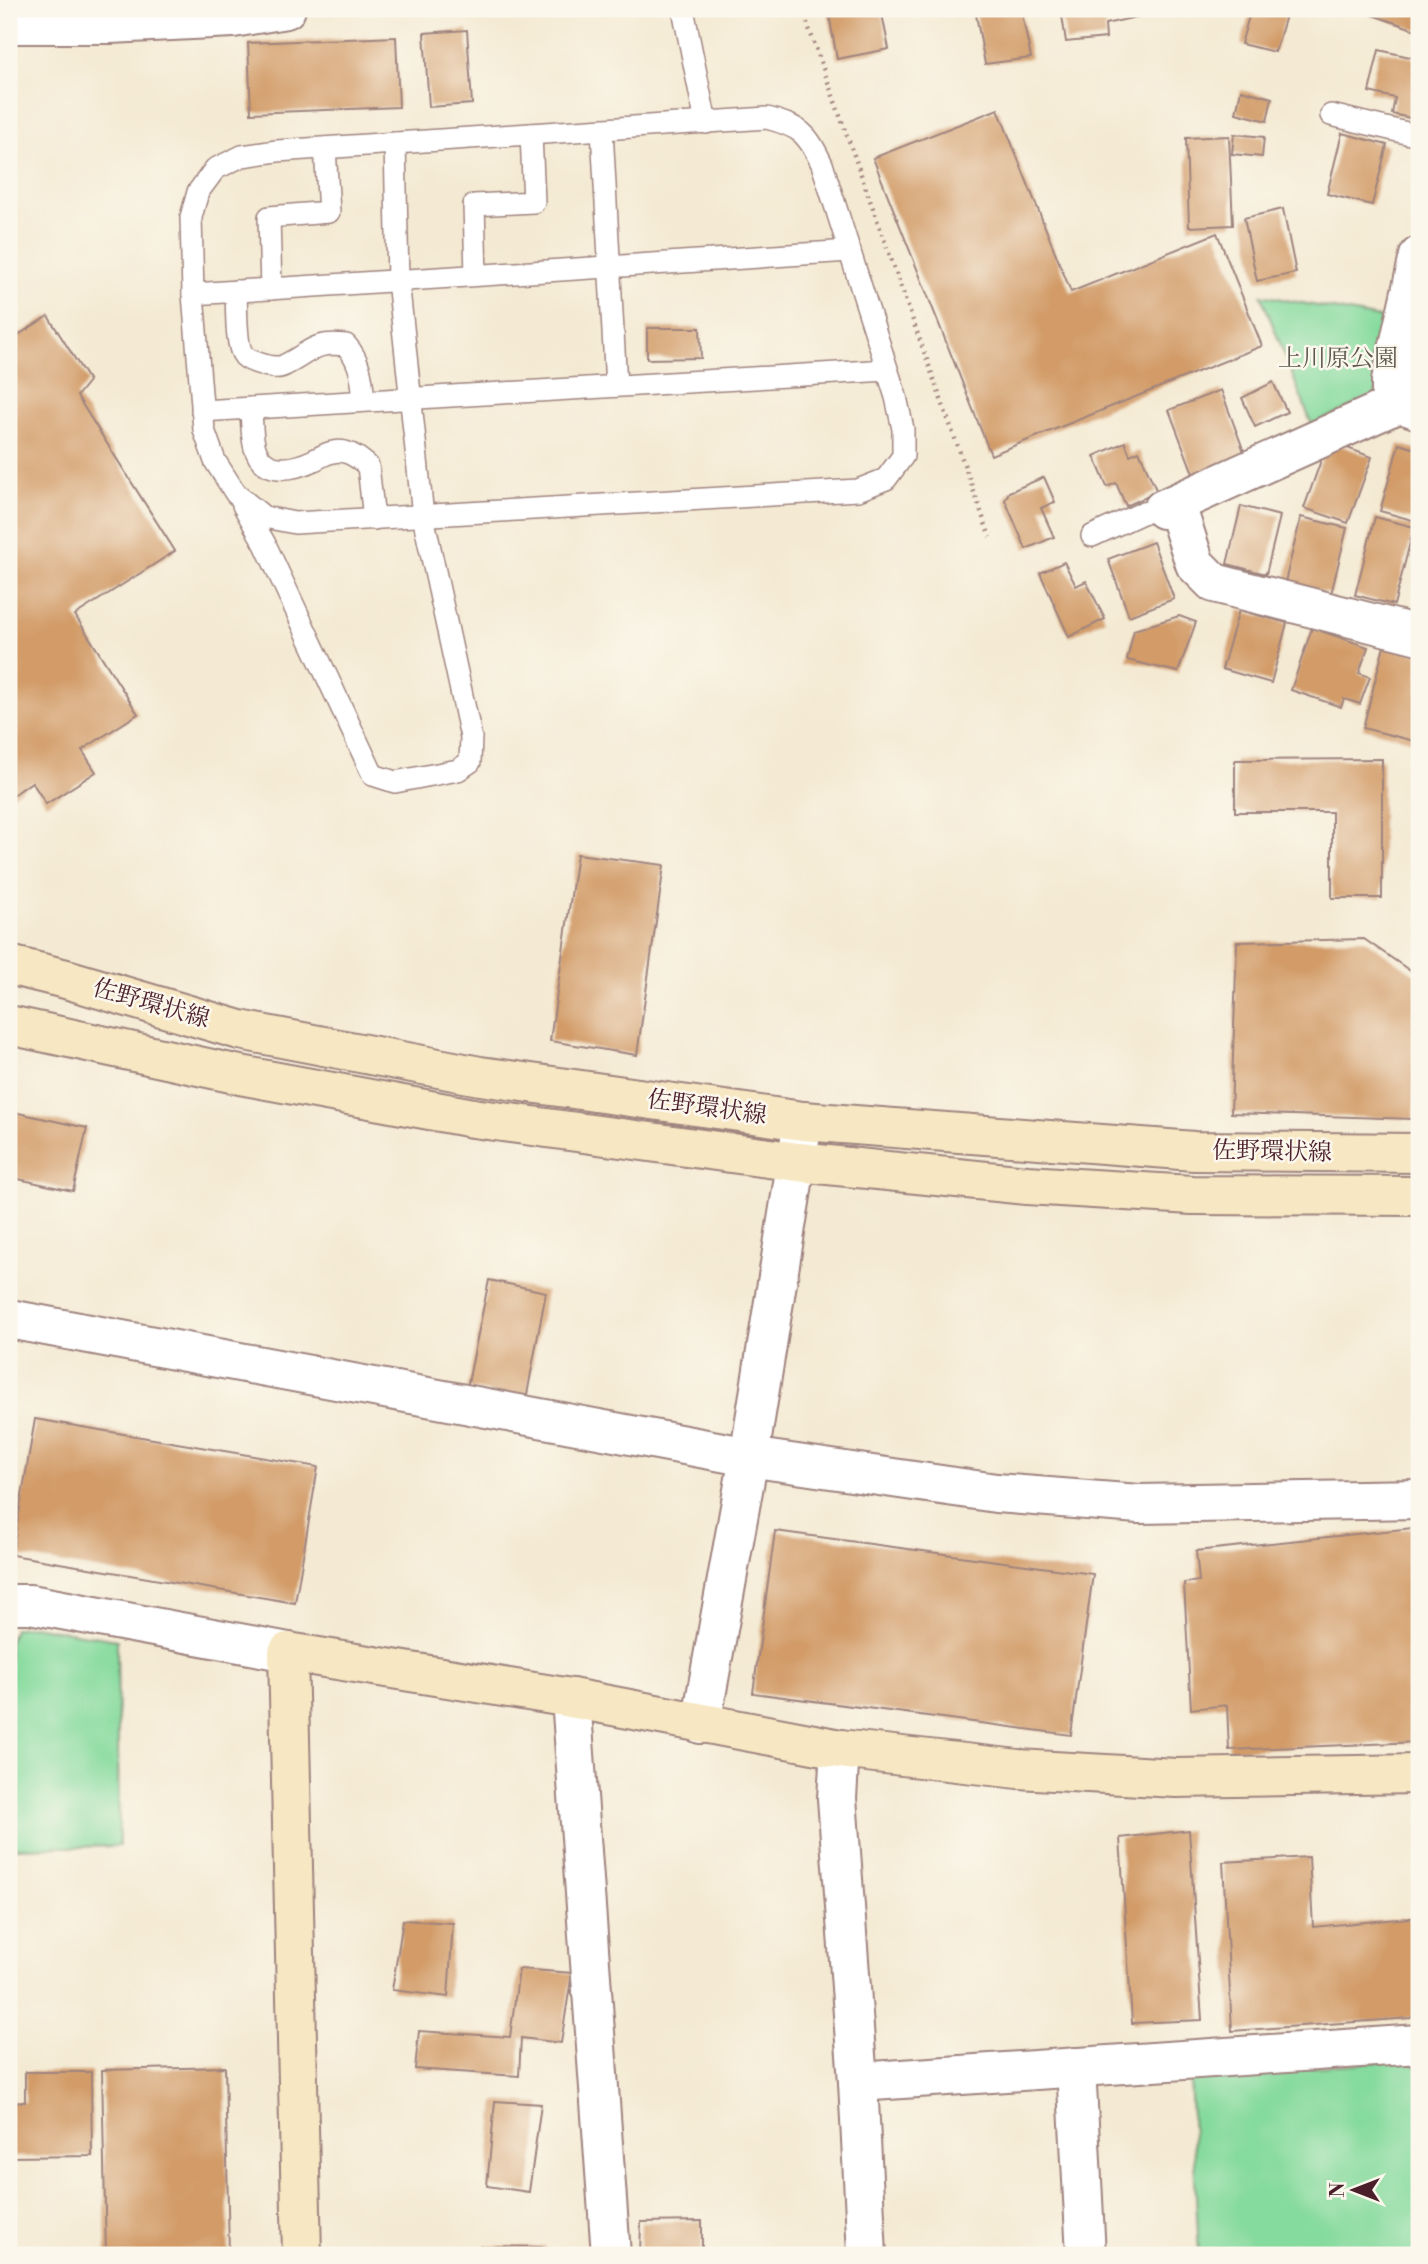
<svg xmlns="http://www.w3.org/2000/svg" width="1428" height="2264" font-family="'Libre Bodoni','Noto Serif JP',serif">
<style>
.green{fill:#85da9d;stroke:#687c64;stroke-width:2}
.building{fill:#d29b67}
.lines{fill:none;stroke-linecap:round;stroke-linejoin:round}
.lane-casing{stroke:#9f847f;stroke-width:24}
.street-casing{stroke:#9f847f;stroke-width:42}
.secondary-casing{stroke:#9f847f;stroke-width:42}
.path{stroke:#9f847f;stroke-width:4.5;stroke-dasharray:2 5;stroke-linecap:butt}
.lane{stroke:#fff;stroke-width:21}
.street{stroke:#fff;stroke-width:38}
.secondary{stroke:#f7e8c3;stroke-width:38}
.labels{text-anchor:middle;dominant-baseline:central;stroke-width:5;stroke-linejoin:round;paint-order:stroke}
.park-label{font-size:24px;fill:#5c574d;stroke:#fbf7ec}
.street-label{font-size:24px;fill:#4a1f2b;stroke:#fbf7ec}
</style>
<rect width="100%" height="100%" fill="#fbf7ec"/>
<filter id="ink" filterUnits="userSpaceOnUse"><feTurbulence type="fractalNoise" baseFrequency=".0143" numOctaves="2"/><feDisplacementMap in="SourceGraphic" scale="14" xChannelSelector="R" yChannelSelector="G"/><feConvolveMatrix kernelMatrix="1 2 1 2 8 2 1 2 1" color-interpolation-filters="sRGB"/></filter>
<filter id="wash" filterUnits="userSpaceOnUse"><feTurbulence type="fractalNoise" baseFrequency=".00686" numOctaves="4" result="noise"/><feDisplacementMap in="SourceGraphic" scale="28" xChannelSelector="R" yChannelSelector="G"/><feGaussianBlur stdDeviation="1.57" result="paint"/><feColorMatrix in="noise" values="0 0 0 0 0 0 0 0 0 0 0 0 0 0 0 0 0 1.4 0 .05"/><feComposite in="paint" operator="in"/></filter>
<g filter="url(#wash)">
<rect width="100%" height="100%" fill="#f4ead3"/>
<g class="green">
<path d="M1261,295L1395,321L1375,396L1312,425Z"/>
<path d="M33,1626L117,1640L119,1846L9,1848V1643L14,1629Z"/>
<path d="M1407,2059L1419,2069V2255H1199L1190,2078Z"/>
</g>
<g id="blocks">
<g class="building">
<path d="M828,9H881L889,49L837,59Z"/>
<path d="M975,9H1021L1031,58L985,64Z"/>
<path d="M1061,9H1159V12L1105,24L1106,38L1066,42Z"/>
<path d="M1251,9H1288L1275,52L1241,44Z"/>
<path d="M1355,9H1419V31Z"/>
<path d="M467,30L472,104L429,107L424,33Z"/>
<path d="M396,37L399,107L251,113L248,43Z"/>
<path d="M1379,50L1419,59V120L1392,114L1395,98L1369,92Z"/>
<path d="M1241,90L1272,98L1267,121L1236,113Z"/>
<path d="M998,109L1071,292L1217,233L1262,346L991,455L873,158Z"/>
<path d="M1342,133L1387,145L1372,205L1327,194Z"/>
<path d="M1234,134L1264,137L1262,157L1232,154Z"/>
<path d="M1229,136L1233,225L1189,227L1186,138Z"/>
<path d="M1283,209L1296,273L1257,281L1244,218Z"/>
<path d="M48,316L89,381L77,396L175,551L75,615L138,714L82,750L96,772L46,804L32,782L9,798V341Z"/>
<path d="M647,328H700L701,358L647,359Z"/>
<path d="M1418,364H1419V394L1412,392Z"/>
<path d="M1273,382L1287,412L1255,427L1242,398Z"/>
<path d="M1221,390L1246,457L1194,476L1169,410Z"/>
<path d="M1328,441L1372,457L1348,523L1304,508Z"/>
<path d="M1125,442L1130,455L1139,451L1157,492L1126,506L1116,483L1107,487L1094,456Z"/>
<path d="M1399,444L1419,450V522L1380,511Z"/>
<path d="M1044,477L1055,502L1041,508L1054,537L1026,549L1005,500L1009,492Z"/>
<path d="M1241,506L1280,516L1266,574L1227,564Z"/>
<path d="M1301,517L1347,528L1331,594L1285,582Z"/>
<path d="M1375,517L1414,527L1394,605L1355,595Z"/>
<path d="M1153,542L1174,599L1129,616L1108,559Z"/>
<path d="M1064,562L1076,586L1086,581L1105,619L1069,637L1040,573Z"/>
<path d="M1239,610L1287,623L1271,683L1222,669Z"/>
<path d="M1179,616L1196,622L1178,672L1127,660L1134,630Z"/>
<path d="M1312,628L1368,647L1359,673L1370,677L1360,704L1344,699L1341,707L1291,690Z"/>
<path d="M1384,646L1419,654L1418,742L1363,728Z"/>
<path d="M1382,759V898H1332V812H1235V760Z"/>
<path d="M577,854L664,865L637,1055L550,1041Z"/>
<path d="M1364,939L1419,977L1414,1119L1231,1113L1237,942Z"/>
<path d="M9,1111L87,1128L73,1191L9,1177Z"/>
<path d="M489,1280L546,1292L526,1400L467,1388Z"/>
<path d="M35,1419L318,1467L295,1603L12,1555Z"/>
<path d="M1412,1528L1419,1612V1742L1229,1750L1227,1705L1191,1709L1184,1583L1199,1581L1196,1551Z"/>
<path d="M775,1531L1093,1574L1071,1735L753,1693Z"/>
<path d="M1189,1830L1202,2020L1132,2023L1120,1838Z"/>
<path d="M1309,1857L1313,1927L1419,1917V2009L1411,2018L1232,2031L1223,1862Z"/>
<path d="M403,1920L453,1923L448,1997L392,1990Z"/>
<path d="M519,1969L572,1973L561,2043L521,2038L519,2076L415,2069L419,2031L510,2037Z"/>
<path d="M225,2067L229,2255H106L102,2070Z"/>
<path d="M25,2072H91L92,2156L9,2157V2102H25Z"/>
<path d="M495,2101L541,2104L529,2192L487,2186Z"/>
<path d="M702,2221V2255H640L641,2222Z"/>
<path d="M482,2246L546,2247L545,2255H482Z"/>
</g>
</g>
</g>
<g filter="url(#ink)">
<use href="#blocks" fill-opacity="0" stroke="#9f847f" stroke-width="2"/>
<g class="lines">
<defs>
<g id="lane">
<path d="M683,9L706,123"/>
<path d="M1331,115L1419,136"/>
<path d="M767,118C801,127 807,133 822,164L896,397L903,429V456L886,479L858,490L295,523L264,517L236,494L215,461L204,430L193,294L191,217L198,192L215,169L242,156L277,151Z"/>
<path d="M602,130L616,386"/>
<path d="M476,275L474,205L534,202L531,134"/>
<path d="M271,289L269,217L329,212L325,148"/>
<path d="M236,291C237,305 235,346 244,356C249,361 257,363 264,365C271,367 278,369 285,365C312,352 312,341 346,345C361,362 362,379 364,401"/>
<path d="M193,294L850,251"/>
<path d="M251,408C252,421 251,439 256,451C266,476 295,469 314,460C324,455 334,449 345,452C354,454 361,460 368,466L374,519"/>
<path d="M202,411L887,370"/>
<path d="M243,505L265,544L373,775L395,782L458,770L470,762L471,737L423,516L398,280L395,143"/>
<path d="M1092,536L1142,513L1163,509"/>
</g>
<g id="street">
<path d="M9,24H110L233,18L286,9"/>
<path d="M1391,407V381L1419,256"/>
<path d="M1176,505L1195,564L1214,583L1419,635"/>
<path d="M1163,509L1399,403L1419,410"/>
<path d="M9,1319L749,1457L996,1493L1139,1504L1419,1499"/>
<path d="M9,1604H30L288,1652"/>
<path d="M571,1698L611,2255"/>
<path d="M701,1724L749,1457L803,1121"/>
<path d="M840,1749L837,1798L858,2082L867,2255"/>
<path d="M1076,2067L1086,2255"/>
<path d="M858,2082L1419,2044"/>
</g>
<g id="secondary">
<path d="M9,965L66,979L240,1030L480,1076L803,1121L1194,1151L1419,1153"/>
<path d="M9,1025L240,1075L473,1118L798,1162L1027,1185L1192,1195L1419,1196"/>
<path d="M302,2255L288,1652L571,1698L840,1749L1018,1769L1176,1778L1419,1774"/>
</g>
</defs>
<use href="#lane" class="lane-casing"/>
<use href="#street" class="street-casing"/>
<use href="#secondary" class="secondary-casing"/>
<path class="path" d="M802,9L990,537"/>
<use href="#lane" class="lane"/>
<use href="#street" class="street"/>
<use href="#secondary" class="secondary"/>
</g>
</g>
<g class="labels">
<g class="park-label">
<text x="1338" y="359">上川原公園</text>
</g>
<g class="street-label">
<text transform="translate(151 1004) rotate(16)">佐野環状線</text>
<text transform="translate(707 1108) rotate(8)">佐野環状線</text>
<text transform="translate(1272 1152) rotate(1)">佐野環状線</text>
</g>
</g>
<rect width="1428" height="2264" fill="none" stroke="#fbf7ec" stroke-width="35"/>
<g transform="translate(1354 2190) rotate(270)" stroke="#fbf7ec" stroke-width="5" paint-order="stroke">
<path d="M0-5L12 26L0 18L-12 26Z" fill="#4a1f2b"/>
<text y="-10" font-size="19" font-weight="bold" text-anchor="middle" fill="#4a1f2b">N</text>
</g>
</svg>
